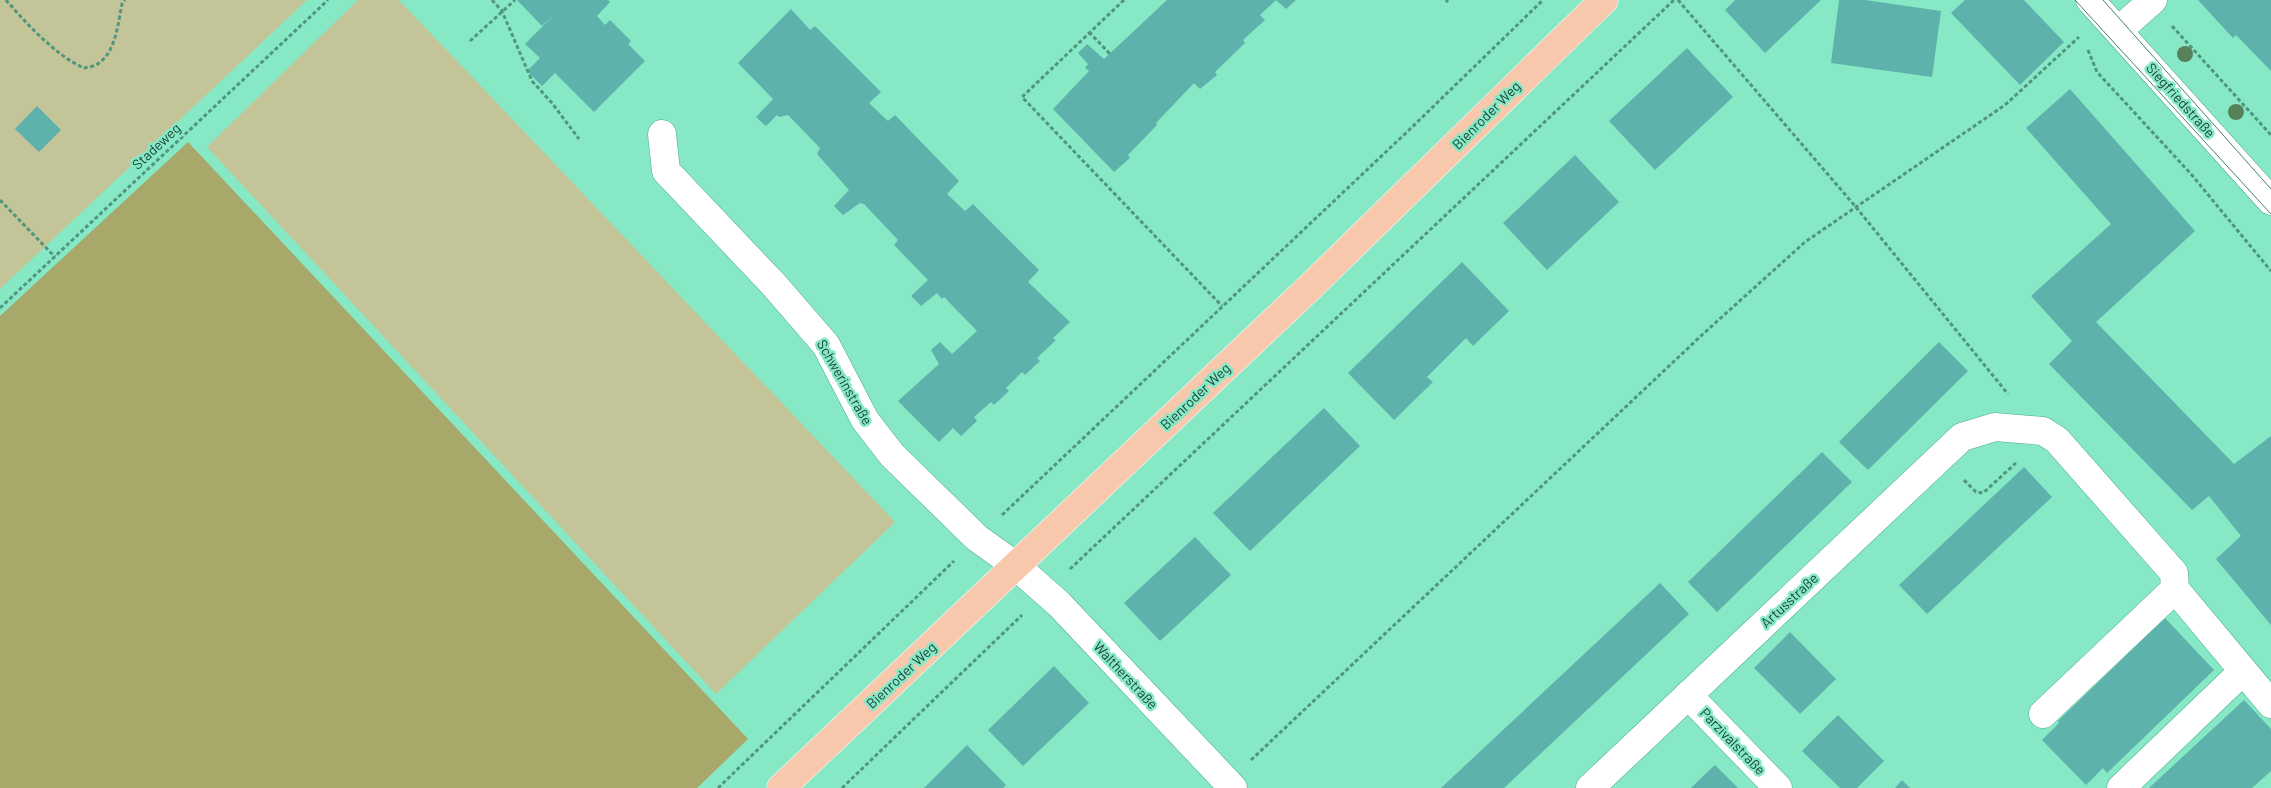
<svg xmlns="http://www.w3.org/2000/svg" width="2271" height="788" font-family="Barlow,sans-serif">
<style>
.green{fill:#c3c598}
.forest{fill:#a7a86a}
.building{fill:#5db2ac}
.lines{fill:none;stroke-linecap:round;stroke-linejoin:round}
.minor-casing{stroke:#49ab8c;stroke-width:29}
.major-casing{stroke:#fff;stroke-width:29}
.path{stroke:#50967e;stroke-width:3;stroke-dasharray:4 2.5;stroke-linecap:butt}
.minor{stroke:#fff;stroke-width:28}
.major{stroke:#f8c8ad;stroke-width:28}
.tram{stroke:#42816c;stroke-width:1}
.tree{fill:#578259}
.labels{text-anchor:middle;dominant-baseline:central;stroke-width:5;stroke-linejoin:round;paint-order:stroke}
.street-label{font-size:14px;fill:#163f32;stroke:#87e8c6}
</style>
<rect width="100%" height="100%" fill="#87e8c6"/>
<g class="green">
<path d="M0,0H307L0,289Z"/>
<path d="M358,0H399L895,522L716,694L207,147Z"/>
</g>
<path class="forest" d="M188,142L748,739L697,788H0V316Z"/>
<g class="building">
<path d="M517,0H608L610,2L597,16L605,25L610,20L631,41L628,44L645,61L594,112L555,73L542,86L527,71L540,58L525,44L558,11L542,26Z"/>
<path d="M1167,0H1296L1286,9L1276,0L1260,15L1265,20L1243,40L1245,43L1215,72L1217,75L1200,89L1194,83L1156,123L1157,125L1128,155L1130,158L1114,172L1053,109L1089,71L1085,68L1088,64L1078,53L1087,44L1104,59Z"/>
<path d="M1735,0H1821L1765,53L1725,10Z"/>
<path d="M1839,0H1865L1941,11L1932,77L1831,63Z"/>
<path d="M1965,0H2024L2064,42L2020,85L1951,13Z"/>
<path d="M2198,0H2271V71L2236,35L2233,38Z"/>
<path d="M791,9L810,30L815,26L881,92L869,103L888,121L895,115L959,181L947,194L965,211L973,204L1039,270L1028,282L1070,322L1053,338L1056,340L1037,358L1040,361L1025,375L1022,372L1006,388L1009,391L994,405L991,402L974,417L977,421L961,436L953,428L939,442L898,401L939,364L931,350L940,342L952,354L977,331L944,297L942,299L937,293L921,306L911,296L928,280L894,245L898,240L864,204L860,203L843,215L834,206L849,190L817,154L820,148L788,115L779,117L777,115L766,126L756,117L773,99L738,63Z"/>
<path d="M1687,48L1733,97L1655,170L1609,121Z"/>
<path d="M2070,89L2195,231L2096,322L2234,464L2271,436V625L2216,559L2241,536L2209,496L2192,510L2049,364L2072,341L2031,296L2111,224L2026,128Z"/>
<path d="M37,106L61,130L39,152L15,129Z"/>
<path d="M1575,155L1619,202L1547,270L1503,223Z"/>
<path d="M1462,262L1509,311L1473,346L1466,338L1427,377L1433,382L1394,420L1348,373Z"/>
<path d="M1939,342L1968,371L1868,470L1839,442Z"/>
<path d="M1324,408L1360,446L1250,551L1213,513Z"/>
<path d="M1822,452L1852,482L1717,612L1688,582Z"/>
<path d="M2024,467L2052,497L1927,614L1899,585Z"/>
<path d="M1195,537L1231,575L1160,641L1124,603Z"/>
<path d="M1660,583L1689,614L1669,633L1504,788H1441Z"/>
<path d="M2165,618L2214,670L2107,773L2103,768L2086,785L2042,740L2059,723L2058,721Z"/>
<path d="M1790,632L1836,679L1800,714L1754,668Z"/>
<path d="M1054,666L1089,703L1023,766L988,730Z"/>
<path d="M2244,700L2271,729V771L2252,788H2149Z"/>
<path d="M1838,715L1884,761L1857,788H1840L1802,751Z"/>
<path d="M967,745L1006,785L1003,788H924Z"/>
<path d="M1715,765L1738,788H1691L1698,781Z"/>
<path d="M1902,780L1910,788H1895Z"/>
</g>
<g class="lines">
<defs>
<g id="minor">
<path d="M2090,0L2271,201"/>
<path d="M2119,30L2153,0"/>
<path d="M662,134L666,171L775,286L826,345L865,420L892,455L977,538L1016,566L1059,604L1233,788"/>
<path d="M1688,695L1778,788"/>
<path d="M2043,714L2175,589"/>
<path d="M1590,788L1962,437L1995,427L2043,431L2057,440L2174,573L2175,589L2271,704"/>
<path d="M2121,788L2243,671"/>
</g>
<path id="major" d="M781,788L1308,289L1604,0"/>
</defs>
<use href="#minor" class="minor-casing"/>
<use href="#major" class="major-casing"/>
<g class="path">
<path d="M6,0C26,23 56,56 84,68C89,67 95,66 99,63C116,51 118,23 122,4L125,0"/>
<path d="M492,0L502,11L532,81L552,103L579,139"/>
<path d="M1124,0L1022,97L1222,306"/>
<path d="M1446,0L1448,2"/>
<path d="M1678,0L1855,206L2008,394"/>
<path d="M2172,26L2271,135"/>
<path d="M1089,32L1110,54"/>
<path d="M470,41L515,0"/>
<path d="M2088,50L2097,72L2191,174L2271,271"/>
<path d="M0,200L55,257"/>
<path d="M0,308L328,0"/>
<path d="M1964,480L1976,492L1983,493L2016,463"/>
<path d="M1002,515L1408,131L1543,0"/>
<path d="M1070,569L1674,0"/>
<path d="M1251,760L1703,334L1805,242L2005,105L2079,37"/>
<path d="M718,788L954,561"/>
<path d="M842,788L1022,615"/>
</g>
<use href="#minor" class="minor"/>
<use href="#major" class="major"/>
<g class="tram">
<path d="M2075,0L2271,214"/>
<path d="M2103,0L2271,189"/>
</g>
</g>
<g class="tree">
<circle cx="2185" cy="54" r="8"/>
<circle cx="2236" cy="112" r="8"/>
</g>
<g class="labels">
<g class="street-label">
<text transform="translate(2181 100) rotate(48)">Siegfriedstraße</text>
<text transform="translate(1486 115) rotate(-45)">Bienroder Weg</text>
<text transform="translate(156 146) rotate(-43)">Stadeweg</text>
<text transform="translate(845 382) rotate(60)">Schwerinstraße</text>
<text transform="translate(1195 396) rotate(-43)">Bienroder Weg</text>
<text transform="translate(1789 600) rotate(-43)">Artusstraße</text>
<text transform="translate(901 675) rotate(-43)">Bienroder Weg</text>
<text transform="translate(1126 675) rotate(47)">Waltherstraße</text>
<text transform="translate(1733 741) rotate(46)">Parzivalstraße</text>
</g>
</g>
</svg>
